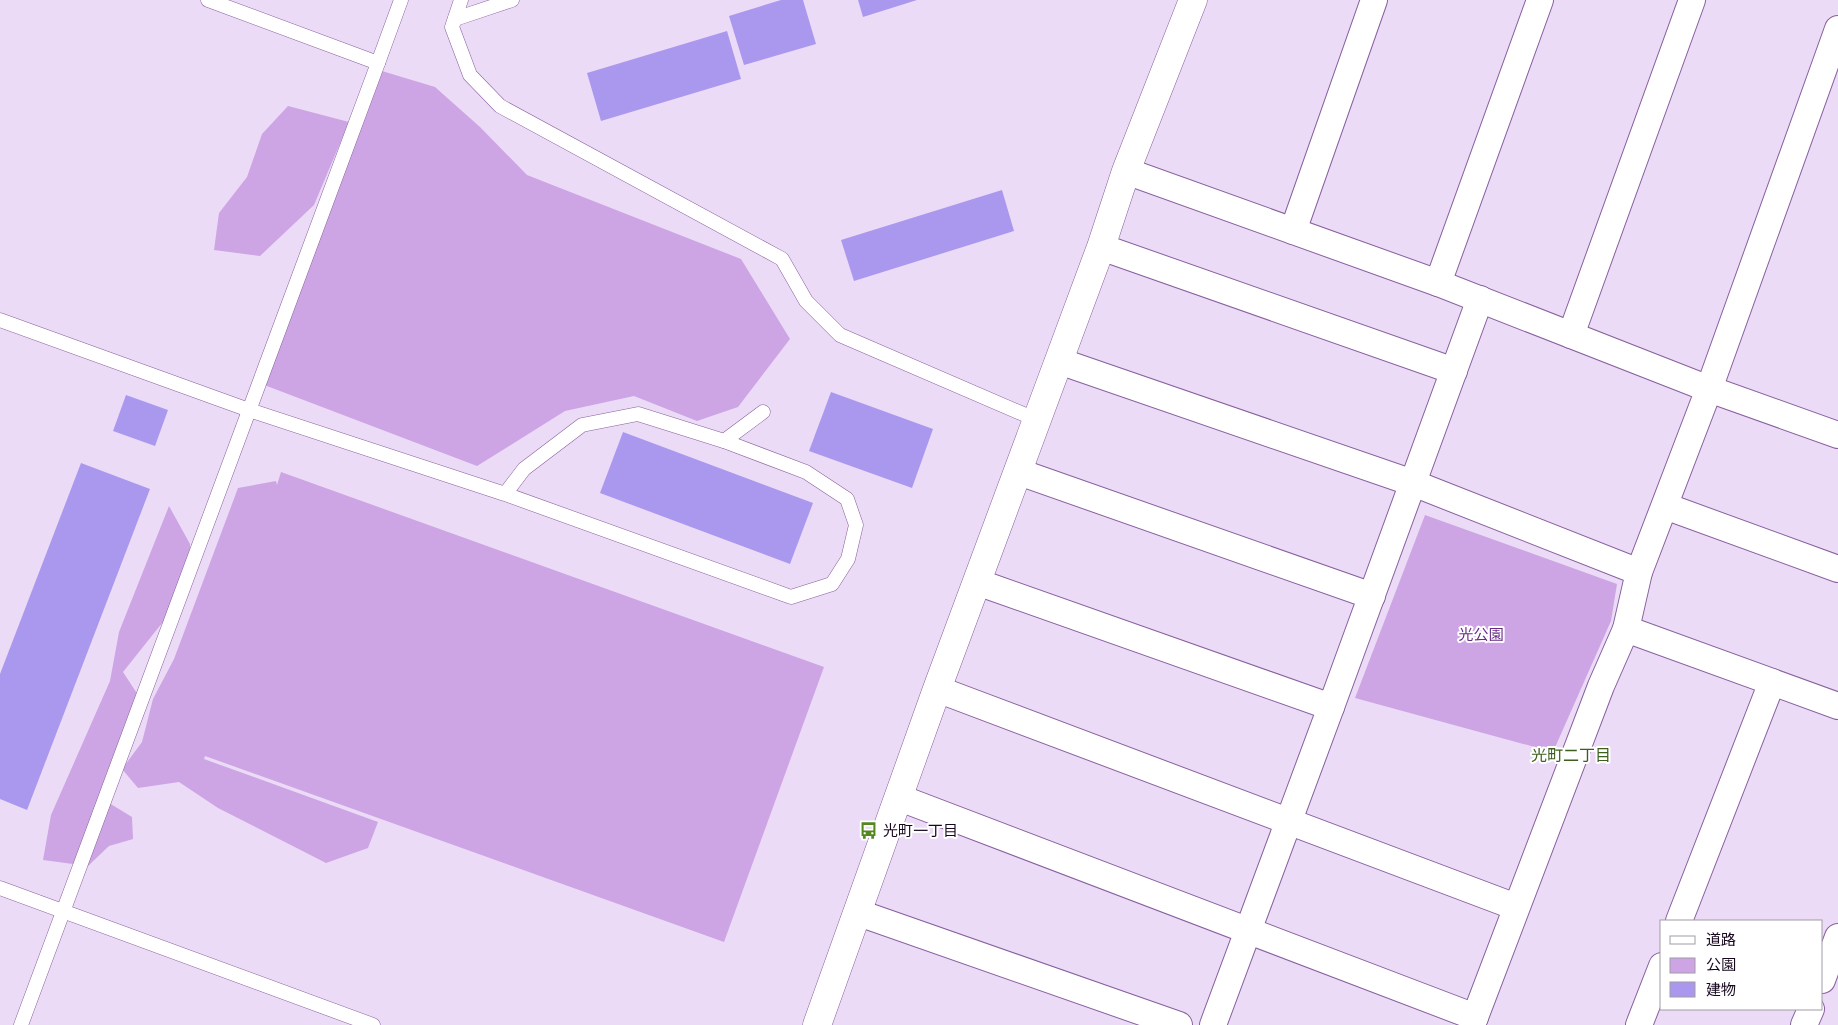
<svg xmlns="http://www.w3.org/2000/svg" width="1838" height="1025" font-family="Jost,'Noto Sans JP',sans-serif">
<style>
.green{fill:#cda5e5}
.building{fill:#aa98ee}
.lines{fill:none;stroke-linecap:round;stroke-linejoin:round}
.service-casing{stroke:#88609e;stroke-width:15}
.minor-casing{stroke:#88609e;stroke-width:28}
.tertiary-casing{stroke:#88609e;stroke-width:29}
.service{stroke:#fff;stroke-width:14}
.minor{stroke:#fff;stroke-width:26}
.tertiary{stroke:#fff;stroke-width:28}
.labels{text-anchor:middle;dominant-baseline:central;stroke-width:4;stroke-linejoin:round;paint-order:stroke}
.park-label{font-size:15px;fill:#682986;stroke:#fff}
.poi-label{font-size:15px;fill:#16071e;stroke:#fff;text-anchor:start}
.neighbourhood-label{font-size:16px;fill:#3c5e1e;stroke:#fff}
</style>
<rect width="100%" height="100%" fill="#ecdbf6"/>
<g class="green">
<path d="M382,71L435,87L480,127L527,175L741,259L790,339L738,407L697,421L634,396L565,411L477,466L259,383Z"/>
<path d="M288,106L349,122L314,205L260,256L214,250L219,213L247,177L262,134Z"/>
<path d="M281,472L824,667L724,942L205,756L204,759L378,822L368,848L326,863L218,808L179,782L138,788L122,769L142,742L153,699L174,659L238,488L276,481L277,485Z"/>
<path d="M169,506L190,544V588L123,672L142,701L109,803L132,817L133,839L109,846L88,866L43,860L51,815L110,681L119,632Z"/>
<path d="M1425,515L1617,584L1611,621L1553,752L1355,698Z"/>
</g>
<g class="building">
<path d="M781,0H803L816,44L744,65L729,16Z"/>
<path d="M858,0H917L863,17Z"/>
<path d="M727,31L741,79L601,121L587,73Z"/>
<path d="M1002,190L1014,231L854,281L841,240Z"/>
<path d="M831,392L933,429L912,488L809,451Z"/>
<path d="M126,395L168,410L155,446L113,431Z"/>
<path d="M623,432L813,503L790,564L600,493Z"/>
<path d="M81,463L150,489L27,810L0,799V674Z"/>
</g>
<g class="lines">
<defs>
<g id="service">
<path d="M461,0L452,27L470,75L500,106L782,259L806,301L840,335L1037,420"/>
<path d="M455,19L512,0"/>
<path d="M378,63L401,0"/>
<path d="M0,320L249,410L505,494L791,597L832,584L848,559L856,525L847,499L806,472L724,441L638,414L582,425L524,469L505,494"/>
<path d="M724,441L763,412"/>
<path d="M0,888L373,1025"/>
<path d="M21,1025L378,63L208,0"/>
</g>
<g id="minor">
<path d="M1126,171L1438,283L1709,389L1838,435"/>
<path d="M1293,231L1374,0"/>
<path d="M1101,247L1454,371"/>
<path d="M1438,283L1540,0"/>
<path d="M1571,335L1692,0"/>
<path d="M1059,361L1413,483L1639,572"/>
<path d="M1019,472L1372,596"/>
<path d="M1665,506L1838,569"/>
<path d="M977,582L1331,707"/>
<path d="M1626,629L1838,706"/>
<path d="M937,689L1516,907"/>
<path d="M900,798L1475,1017"/>
<path d="M859,913L1179,1025"/>
<path d="M1679,921L1772,682"/>
<path d="M1822,980L1838,937"/>
<path d="M1213,1025L1331,707L1480,299"/>
<path d="M1472,1025L1601,686L1626,629L1639,572L1709,389L1838,29"/>
<path d="M1639,1025L1662,966"/>
<path d="M1804,1025L1811,1009"/>
</g>
<path id="tertiary" d="M817,1025L937,689L1101,247L1126,171L1193,0"/>
</defs>
<use href="#service" class="service-casing"/>
<use href="#minor" class="minor-casing"/>
<use href="#tertiary" class="tertiary-casing"/>
<use href="#service" class="service"/>
<use href="#minor" class="minor"/>
<use href="#tertiary" class="tertiary"/>
</g>
<defs>
<symbol id="bus-bare" viewBox="-9 -9 18 18"><path d="M-5-6H5V4H4V6H2V4H-2V6H-4V4H-5ZM-3.5-4V0h7V-4ZM-3.5 1.2v1.5H-2V1.2ZM2 1.2v1.5H3.5V1.2Z" fill="#54881f" stroke="#fff" stroke-width="2.5" paint-order="stroke"/></symbol>
</defs>
<g fill-rule="evenodd">
<use href="#bus-bare" x="856" y="818" width="25" height="25"/>
</g>
<g class="labels">
<g class="park-label">
<text x="1481" y="635">光公園</text>
</g>
<g class="poi-label">
<text x="883" y="831">光町一丁目</text>
</g>
<g class="neighbourhood-label">
<text x="1571" y="755">光町二丁目</text>
</g>
</g>
<rect x="1660" y="920" width="162" height="90" fill="#ffffff" stroke="#a29ca5"/>
<rect x="1670" y="936" width="25" height="8" fill="#ffffff" stroke="#a29ca5"/>
<text x="1706" y="945" font-size="15" fill="#16071e">道路</text>
<rect x="1670" y="958" width="25" height="15" fill="#cda5e5" stroke="#a29ca5"/>
<text x="1706" y="970" font-size="15" fill="#16071e">公園</text>
<rect x="1670" y="982" width="25" height="15" fill="#aa98ee" stroke="#a29ca5"/>
<text x="1706" y="995" font-size="15" fill="#16071e">建物</text>
</svg>
